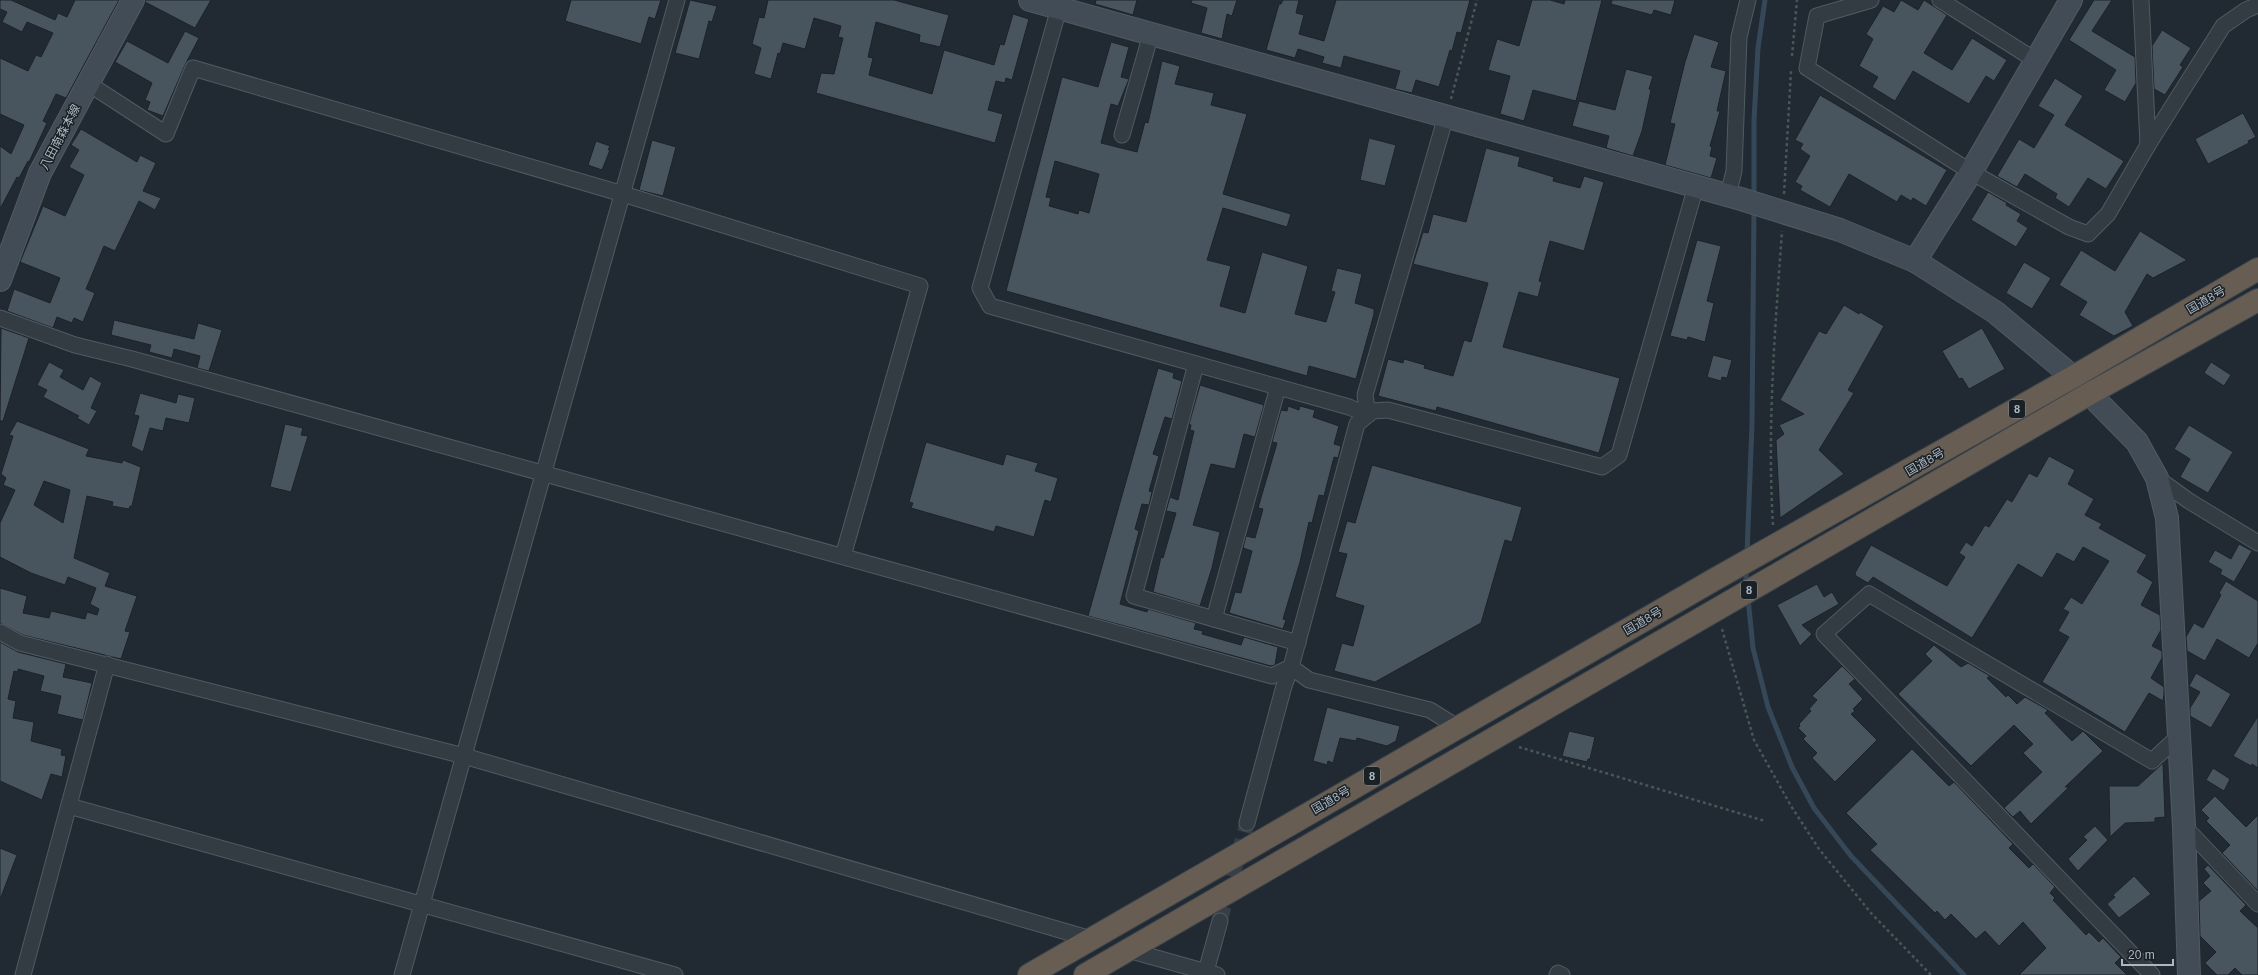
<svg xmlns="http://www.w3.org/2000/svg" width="2258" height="975" font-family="Arial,'Noto Sans JP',sans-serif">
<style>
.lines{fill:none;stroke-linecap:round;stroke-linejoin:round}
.stream{stroke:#364858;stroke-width:5}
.building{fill:#49555e;stroke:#1b232a;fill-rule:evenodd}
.street-tunnel{stroke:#363f47;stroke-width:15;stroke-dasharray:15 8;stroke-linecap:butt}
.street-casing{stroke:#515a61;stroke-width:17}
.secondary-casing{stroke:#515a61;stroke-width:24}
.highway-casing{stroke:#3e474e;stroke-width:24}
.path{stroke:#465757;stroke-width:2.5;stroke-dasharray:3 3;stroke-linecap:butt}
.street{stroke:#343c43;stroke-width:15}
.secondary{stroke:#424c56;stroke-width:22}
.highway{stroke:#685d52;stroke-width:22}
.labels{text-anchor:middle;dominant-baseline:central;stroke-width:3;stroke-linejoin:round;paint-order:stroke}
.shield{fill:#192127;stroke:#818a92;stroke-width:1}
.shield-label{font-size:11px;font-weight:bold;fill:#aeb7c0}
.street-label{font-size:12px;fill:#aeb7c0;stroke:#192127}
</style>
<rect width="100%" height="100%" fill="#212a32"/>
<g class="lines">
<g class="stream">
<path d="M1754,198V120L1758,48L1765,0"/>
<path d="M1747,554L1752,424L1754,208"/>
<path d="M1746,568V586"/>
<path d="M1748,598L1753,648L1768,707L1792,767L1814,808L1851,856L1964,975"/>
</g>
</g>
<g class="building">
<path d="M0,0H11L55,20L58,13L67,17L75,0H119L66,98L56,94L43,121L47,123L29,162L28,161L19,178L17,177L0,209V146L11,154L24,125L0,114V58L28,71L36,55L41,57L53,33L27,22L22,32L2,22L7,12L0,9Z"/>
<path d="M145,0H211L195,28L145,2Z"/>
<path d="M571,0H661L655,19L649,17L641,44L565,21Z"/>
<path d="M690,0L717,6L712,22L709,21L699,59L675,53Z"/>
<path d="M768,0H894L949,15L940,47L919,42L920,35L876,22L868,57L873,58L869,75L932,94L944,50L994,65L1000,44L1004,45L1013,14L1029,19L1012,80L1006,78L1005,83L996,81L988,110L1003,114L995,143L816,93L821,73L834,74L843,38L838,37L841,26L814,18L805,49L783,43L780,54L778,53L771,79L754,74L761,48L752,44L759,17L764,18Z"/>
<path d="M1096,0H1137L1133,15L1095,4Z"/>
<path d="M1192,0H1237L1232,16L1227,14L1222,39L1201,33L1207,8L1191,3Z"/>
<path d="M1283,0H1299L1296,13L1304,15L1299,34L1324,41L1336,0H1470L1461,33L1457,32L1452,51L1450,50L1439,87L1416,80L1412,93L1395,89L1400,71L1344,56L1341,68L1322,63L1324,57L1298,49L1295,58L1266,50L1279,4H1281Z"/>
<path d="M1532,0H1550L1564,4L1565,0H1602L1576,101L1533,90L1524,121L1500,114L1510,76L1488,70L1497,39L1519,46Z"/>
<path d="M1612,0H1675L1671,15L1654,10L1652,15L1611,4Z"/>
<path d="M1901,0L1918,10L1924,0L1947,15L1924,53L1952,70L1972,38L2007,60L1994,81L1986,76L1969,104L1913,71L1895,101L1872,87L1878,77L1859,66L1873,39L1866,34L1883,6L1894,12Z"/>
<path d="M2094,0H2112L2092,31L2135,57L2136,83L2125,102L2104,90L2116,70L2069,40Z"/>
<path d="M2162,30L2191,48L2180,65L2183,67L2165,95L2154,89L2152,46Z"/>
<path d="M185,31L199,38L185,65L163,116L147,110L150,102L145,100L152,83L115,62L127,41L168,63Z"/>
<path d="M1694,34L1719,42L1711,67L1726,71L1717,111H1720L1710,146L1712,147L1710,156L1717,158L1711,178L1665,165L1675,124L1670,123L1685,62Z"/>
<path d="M1111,42L1129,47L1121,77L1129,79L1118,106L1111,104L1101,143L1137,152L1145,122L1148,123L1162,61L1180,66L1175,84L1214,93L1211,105L1247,114L1223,194L1291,214L1287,227L1223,208L1207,260L1231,266L1220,306L1245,313L1262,252L1308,266L1295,314L1326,322L1335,292L1331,291L1337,268L1362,274L1355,303L1374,309V314L1356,379L1309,366L1307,376L1006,291L1062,77L1098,87ZM1055,161L1099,174L1089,213L1079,210L1078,214L1049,206L1051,198L1046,197Z"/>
<path d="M1626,69L1653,76L1649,89L1651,90L1642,131L1633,156L1606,148L1609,136L1572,126L1579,101L1615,110Z"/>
<path d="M2055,78L2083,96L2065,125L2124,161L2106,189L2088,178L2069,207L2055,198L2057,194L2025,174L2017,187L1997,176L2019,139L2034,148L2054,115L2038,106Z"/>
<path d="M1820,95L1947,170L1926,206L1913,198L1911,201L1901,195L1897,202L1849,174L1830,207L1800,190L1802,186L1795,182L1810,156L1800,149L1803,144L1795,140Z"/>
<path d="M2243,113L2256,137L2248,141L2249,143L2208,164L2195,139Z"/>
<path d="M81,129L137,162L140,155L156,163L143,191L161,198L155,210L139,201L115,251L104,246L86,289L95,293L83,322L74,318L72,323L57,317L53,328L7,311L14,289L50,303L60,278L20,262L43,206L65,216L84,175L69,167L79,150L71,145Z"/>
<path d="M1369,138L1396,145L1385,186L1360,180Z"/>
<path d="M652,140L676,147L663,196L639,190Z"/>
<path d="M596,141L610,146L608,150H610L602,170L588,165Z"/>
<path d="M1486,148L1520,157L1518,166L1554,177L1553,181L1580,188L1584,176L1604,182L1584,251L1550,241L1539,281L1542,282L1538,297L1519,292L1503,347L1620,378L1599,453L1437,407L1436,411L1378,396L1388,359L1403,363L1404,359L1425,365L1424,368L1453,376L1464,340L1471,342L1488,283L1413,264L1423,232L1428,233L1433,214L1466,222Z"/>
<path d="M1988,192L2007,203L2006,205L2021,214L2017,221L2028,228L2016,247L1971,220Z"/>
<path d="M2140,231L2187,260L2153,278L2147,274L2125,312L2133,326L2114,336L2079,315L2087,302L2059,285L2081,250L2115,271Z"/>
<path d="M1697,240L1721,246L1707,301L1714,303L1705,342L1688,337L1687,340L1670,336Z"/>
<path d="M2024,262L2051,278L2032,309L2006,293Z"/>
<path d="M1844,305L1859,314L1860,312L1884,326L1848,390L1854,393L1819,450L1844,474L1780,518L1776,440L1784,434L1779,425L1804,414L1780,400L1819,331L1826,334Z"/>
<path d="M114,320L194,339L198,323L222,330L209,371L197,368L200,356L174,349L172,358L149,352L151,345L111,335Z"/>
<path d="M1,328L29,338L3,421H0Z"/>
<path d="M1982,328L2005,369L1969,389L1962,378L1959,379L1942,351Z"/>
<path d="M1713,355L1732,360L1727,378L1722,377L1721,381L1707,377Z"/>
<path d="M49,362L64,370L60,377L83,390L90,376L102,383L91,408L97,411L89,425L77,418L79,416L43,397L47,390L37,385Z"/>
<path d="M2211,362L2231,375L2224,386L2204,373Z"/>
<path d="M1158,368L1174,373L1173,378L1182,381L1172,419L1165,417L1153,454L1159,456L1149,491L1152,492L1149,505L1142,504L1135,529L1139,531L1120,604L1147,612L1148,609L1196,623L1194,629L1203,631L1202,634L1241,645L1244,637L1278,647L1275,665L1271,666L1088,616Z"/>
<path d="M1200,385L1264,405L1255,437L1244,434L1235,469L1211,464L1193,525L1220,532L1212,568L1200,606L1153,592L1161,557L1163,558L1176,513L1166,511L1170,497L1178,500L1194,431L1190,430L1191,425L1189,424Z"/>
<path d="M140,393L176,403L178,394L195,398L189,423L166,418L163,431L150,428L143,452L131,446L139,416L134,415Z"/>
<path d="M1288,406L1299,410L1300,406L1315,410L1313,417L1339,426L1334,444L1341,446L1338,458L1334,457L1324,496L1319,495L1312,523L1309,522L1300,562L1283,619L1286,620L1283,629L1229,613L1235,592L1241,593L1252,551L1243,548L1246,536L1255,538L1263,509L1258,508L1277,443L1272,442L1281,410L1287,411Z"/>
<path d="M17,421L89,449L86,456L122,463L123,460L141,467L132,506H130L129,509L112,506L113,502L87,496L74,558L110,573L105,586L137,596L125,631L130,632L121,659L23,635L0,623V588L27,596L23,613L49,618L51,611L85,619L87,612L97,615L99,609L90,604L96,588L68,577L65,585L31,573L0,557V523L15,490L3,485L6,478L1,474L13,436L9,435ZM44,481L70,490L63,523L34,505Z"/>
<path d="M285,424L303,428L301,435L308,436L291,492L270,487Z"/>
<path d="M2189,425L2233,452L2208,493L2180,477L2190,459L2174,449Z"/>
<path d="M926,442L1003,465L1006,454L1038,463L1035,471L1058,478L1051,502L1045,500L1034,537L996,526L994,532L911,508L913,503L909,502Z"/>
<path d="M2049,456L2075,470L2068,484L2094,499L2085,515L2102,524L2099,528L2147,555L2137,572L2153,582L2141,605L2160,615L2161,630L2152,646L2162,651V658L2151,678L2164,687V694L2163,701L2149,693L2125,732L2042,682L2069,637L2058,631L2069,612L2063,609L2071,597L2082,604L2109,561L2083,547L2074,562L2057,553L2042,578L2018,564L1972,638L1873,577L1868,583L1856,576L1855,573L1871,545L1947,586L1965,557L1959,553L1966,542L1972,546L1985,525L1989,527L2007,499L2012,502L2029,473L2037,477Z"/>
<path d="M1372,465L1522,507L1512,542L1505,540L1481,623L1375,682L1334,671L1342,643L1353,646L1364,606L1335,597L1347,554L1338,552L1347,521L1355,523Z"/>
<path d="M2239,544L2252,551L2234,582L2220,574L2222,570L2208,562L2215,550L2231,559Z"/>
<path d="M2226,581L2258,601V643L2249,658L2217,639L2205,661L2187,651L2186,637L2194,623L2203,628L2221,595L2219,593Z"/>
<path d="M1817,584L1824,597L1832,592L1839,604L1802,625L1812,634L1800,646L1777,605Z"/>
<path d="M0,642L18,652L66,664L63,677L92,683L83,720L57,714L61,696L40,691L44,676L18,669V672L14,671L8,699L16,701L13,718L34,722L31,741L62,749L61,755L66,756L62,777L51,774L42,800L0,781Z"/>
<path d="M1934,645L1961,667L1968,663L1990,676L1987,678L2006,697L2008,695L2017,704L2025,697L2048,710L2045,713L2072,741L2083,731L2103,751L2065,787H2069L2031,824L2020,811L2013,817L2004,808L2042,772L2023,753L2033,744L2014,725L1971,766L1898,694L1932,661L1925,654Z"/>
<path d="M1842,666L1855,679L1849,684L1863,699L1853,709L1855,711L1851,714L1877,740L1835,782L1812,758L1817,753L1803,739L1806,736L1798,728L1800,726L1799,724L1811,711L1809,709L1817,700L1812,696Z"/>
<path d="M2196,673L2231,694L2211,728L2190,716V708L2200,692L2189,686Z"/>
<path d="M1327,707L1400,726L1396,741L1387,746L1357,738L1356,741L1340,738L1333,763L1328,761L1327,765L1313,761Z"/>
<path d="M2258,716V768L2252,764L2251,766L2233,756Z"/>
<path d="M1569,731L1595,737L1590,759H1588L1587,762L1562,756Z"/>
<path d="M1912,749L1949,786L1954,782L2013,844L2009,848L2029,868L2033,864L2055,887L2050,893L2055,898L2053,900L2086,935L2089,932L2099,942L2103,938L2121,957L2115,963L2127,975H2019L2046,948L2023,922L1999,946L1985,931L1976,939L1951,914L1945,920L1937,911L1935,913L1870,850L1877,844L1846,813Z"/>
<path d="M2163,763L2165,817L2155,818V822L2125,823L2110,837L2109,786H2138Z"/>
<path d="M2213,768L2230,779L2224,791L2206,780Z"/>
<path d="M2215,796L2246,827L2258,815V891L2222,853L2230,845L2206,821L2209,818L2201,810Z"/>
<path d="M2095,826L2108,840L2078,871L2068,859L2087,840L2083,837Z"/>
<path d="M0,848L17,855L1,897H0Z"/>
<path d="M2208,865L2246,905L2240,911L2258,928V975H2242L2235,968L2228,975H2217L2205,963L2216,952L2200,936L2199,901L2211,891L2203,883L2210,876L2204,869Z"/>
<path d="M2134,876L2151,894L2119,918L2107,904L2115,897L2113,895Z"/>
</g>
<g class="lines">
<path class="street-tunnel" d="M1220,921L1247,823"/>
<defs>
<g id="street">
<path d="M1871,0L1817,16L1807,68L1971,172L2069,227L2088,234L2108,214L2148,145L2223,26L2246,10L2258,5"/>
<path d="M1940,0L2035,60"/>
<path d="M2141,0L2148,145"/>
<path d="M1059,8L980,288L990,306L1349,407L1368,415"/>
<path d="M89,84L166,134L193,68L623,194L920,286L843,556"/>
<path d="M1122,135L1151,34"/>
<path d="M1728,195L1734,171L1739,37L1748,0"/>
<path d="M0,318L75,345L132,359L1272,676L1291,667"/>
<path d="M1196,364L1134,596L1298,643"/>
<path d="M1368,415L1365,395L1446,116"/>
<path d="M2157,478L2189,501L2258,543"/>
<path d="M1214,619L1278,387"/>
<path d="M0,632L20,643L464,756L1091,939"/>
<path d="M1457,727L1430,710L1309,680L1291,667L1357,424L1372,411L1388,410L1602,467L1619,455L1696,186"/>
<path d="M69,806L675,975"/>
<path d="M1247,823L1284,686L1291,667"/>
<path d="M2184,826L2258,904"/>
<path d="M1128,950L1217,975"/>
<path d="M23,975L107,664"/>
<path d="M402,975L677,0"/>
<path d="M1205,975L1220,921"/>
<path d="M1557,975L1558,973L1562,975"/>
<path d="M2152,975L1824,634L1869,594L2152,761L2179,736"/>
</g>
<g id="secondary">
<path d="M1030,0L1741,199L1840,230L1915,261L1995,312L2073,377L2137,442L2157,478L2167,518L2184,826L2189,975"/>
<path d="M1915,261L1971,172L2071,0"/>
<path d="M0,280L40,173L133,0"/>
</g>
<g id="highway">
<path d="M1029,975L1717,578L2073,377L2258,269"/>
<path d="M1085,975L2089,394L2258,300"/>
</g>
</defs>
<use href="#street" class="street-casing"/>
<use href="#secondary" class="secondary-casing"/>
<use href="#highway" class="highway-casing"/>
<g class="path">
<path d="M1792,56L1797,0"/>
<path d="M1451,99L1477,0"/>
<path d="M1784,194L1791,71"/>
<path d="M1773,525C1767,427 1775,329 1782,231"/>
<path d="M1722,629L1754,740L1791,806L1819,849L1871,913L1931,975"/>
<path d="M1519,747L1765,821"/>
</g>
<use href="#street" class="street"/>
<use href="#secondary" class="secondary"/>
<use href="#highway" class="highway"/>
</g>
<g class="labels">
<g class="shield">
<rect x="2009" y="400" width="16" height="18" rx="3"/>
<rect x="1741" y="581" width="16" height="18" rx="3"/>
<rect x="1364" y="767" width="16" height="18" rx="3"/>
</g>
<g class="shield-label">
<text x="2017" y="409">8</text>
<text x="1749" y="590">8</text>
<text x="1372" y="776">8</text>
</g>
<g class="street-label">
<text transform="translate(60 137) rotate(-62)">八田南森本線</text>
<text transform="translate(2206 300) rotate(-30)">国道8号</text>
<text transform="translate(1925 462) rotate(-30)">国道8号</text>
<text transform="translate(1643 621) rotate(-30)">国道8号</text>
<text transform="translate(1331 800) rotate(-30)">国道8号</text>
</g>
</g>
<path d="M2122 959v6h51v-6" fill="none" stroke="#aeb7c0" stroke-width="2"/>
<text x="2128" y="959" font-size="12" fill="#aeb7c0" stroke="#192127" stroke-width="3" paint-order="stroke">20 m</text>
</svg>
